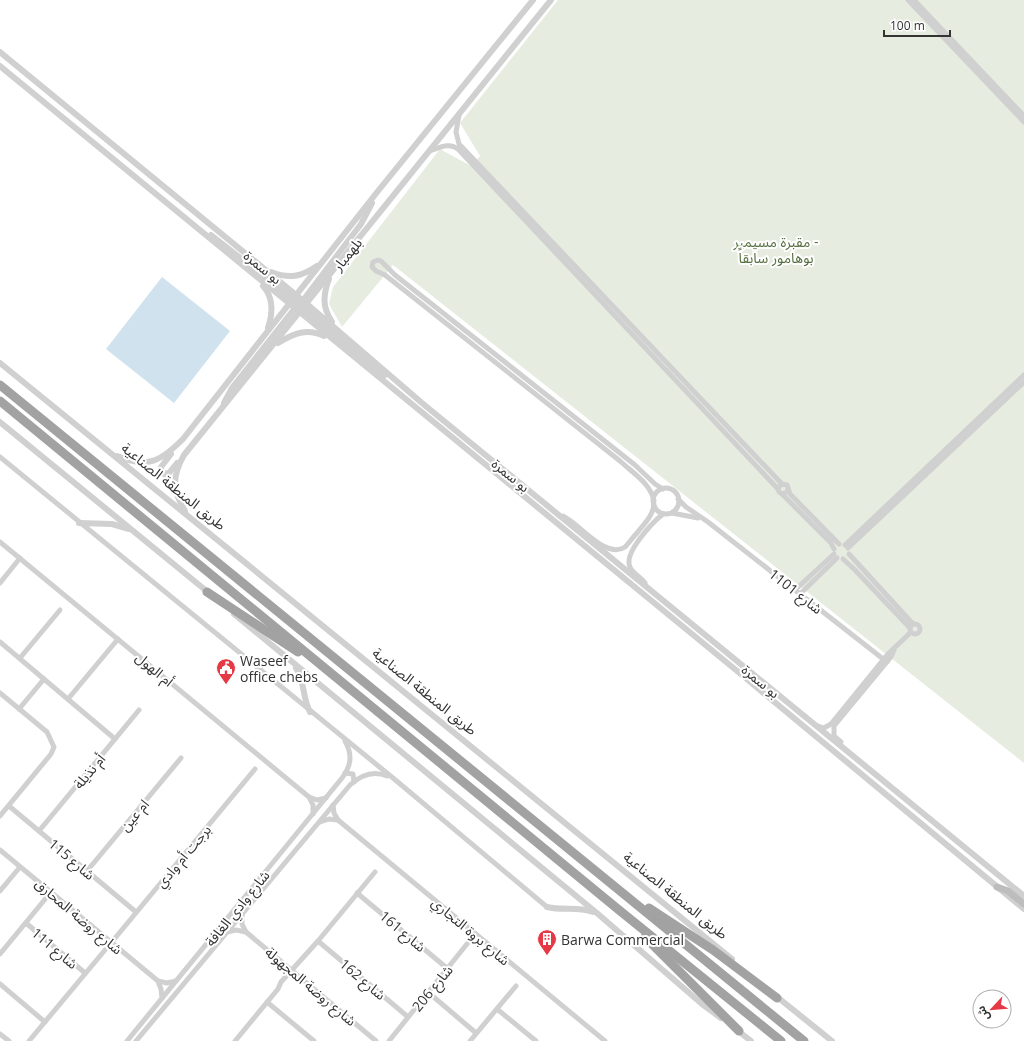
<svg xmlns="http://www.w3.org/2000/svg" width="1024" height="1041" font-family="'Open Sans','Noto Sans Arabic',sans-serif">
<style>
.green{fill:#e6ecdf}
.water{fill:#cfe2ee}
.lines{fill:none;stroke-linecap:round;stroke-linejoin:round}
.minor{stroke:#d0d0d0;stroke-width:5}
.tertiary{stroke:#d0d0d0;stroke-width:6}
.secondary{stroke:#bdbdbd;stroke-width:7}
.trunk{stroke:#a2a2a2;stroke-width:9}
.labels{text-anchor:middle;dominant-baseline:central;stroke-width:4;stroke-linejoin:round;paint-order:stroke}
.park-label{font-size:14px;fill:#56703f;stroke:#fff}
.street-label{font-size:14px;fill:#333;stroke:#fff}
.poi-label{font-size:14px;fill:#333;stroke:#fff;text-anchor:start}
</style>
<rect width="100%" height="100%" fill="#fff"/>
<path class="green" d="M558,0H1024V763L393,265L342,327L329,304L333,287L440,149L471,166L480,156L460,123Z"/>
<path class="water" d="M162,277L230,331L174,403L106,349Z"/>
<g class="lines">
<g class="minor">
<path d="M908,0L1024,122"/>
<path d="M914,0L1024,116"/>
<path d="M459,115L456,132L459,144L782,484"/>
<path d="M430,151C439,148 449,142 458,149L778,489"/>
<path d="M0,457L393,778L547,907"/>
<circle cx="666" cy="501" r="13"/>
<path d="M788,489L787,492L782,494L779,492L778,488L782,484L787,485L790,494L839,544"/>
<path d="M782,494L831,543L834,549"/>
<path d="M678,499L686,507L708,522L887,662"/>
<path d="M654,501C651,484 633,473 620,461L385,275L376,271L372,267L373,262L378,260L381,261L395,275L635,465L655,484L663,489"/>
<path d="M672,513L698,518"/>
<path d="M563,516C580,524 606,560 625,547C629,543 633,537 637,533C644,524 653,516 654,504"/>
<path d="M0,542L309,797L317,800L326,798"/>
<path d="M845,545L1024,375"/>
<path d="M848,548L1024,382"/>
<path d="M849,554L913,624"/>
<path d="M843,559L854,569L910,628"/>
<path d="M0,583L20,558"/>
<path d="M645,583C641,577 632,573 630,567C623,553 653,522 663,514"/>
<path d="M795,590L834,554"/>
<path d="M800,594L837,558"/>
<circle cx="915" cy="629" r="5"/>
<path d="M0,642L115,739"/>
<path d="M20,658L60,610"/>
<path d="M0,693L47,732L54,747L51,754L0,816"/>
<path d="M68,699L118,639"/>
<path d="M19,709L44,679"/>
<path d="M818,726L824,728L831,724L887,655L911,632"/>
<path d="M841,742L834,736V726L891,657L894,650"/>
<path d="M345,773L353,774L354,782"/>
<path d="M309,797L313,805V814"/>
<path d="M333,805L334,813L338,820L605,1041"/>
<path d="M9,806L136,912"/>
<path d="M320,822L329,819L338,820"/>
<path d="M39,831L139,710"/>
<path d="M0,850L158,981L167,983L176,981"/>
<path d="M87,871L181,758"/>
<path d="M0,891L20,867"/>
<path d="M357,893L448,969"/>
<path d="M242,915V924L246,932L376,1041"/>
<path d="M26,923L85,973"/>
<path d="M227,932L236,930L246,932"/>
<path d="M318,941L408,1017"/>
<path d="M111,943L255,769"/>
<path d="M0,954L51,892"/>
<path d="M158,981L161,989L162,998"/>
<path d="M0,984L45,1022"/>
<path d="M429,993L476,1033"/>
<path d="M267,1002L314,1041"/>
<path d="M497,1009L536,1041"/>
<path d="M0,1034L9,1041"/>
<path d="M29,1041L105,950"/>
<path d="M127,1041L342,778C351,766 353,755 345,741"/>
<path d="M136,1041L350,785C361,775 373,770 387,776"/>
<path d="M235,1041L278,989L281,982L318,941L375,872"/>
<path d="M389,1041L475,934"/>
<path d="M470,1041L516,986"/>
</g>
<g class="tertiary">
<path d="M0,52L307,304L422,403L1024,896"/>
<path d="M0,66L742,675L1024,909"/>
<path d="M211,235L295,301"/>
<path d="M271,272C289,279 301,277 317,266"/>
<path d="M329,279C323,295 322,307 332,322"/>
<path d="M263,286C274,298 273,313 268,328"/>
<path d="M301,303L361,224L372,203"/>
<path d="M301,306L374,368L385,375"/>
<path d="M278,343C294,333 307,328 324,336"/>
<path d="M0,363L732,959"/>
<path d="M224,403L232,388L295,308L298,300L297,295"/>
<path d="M0,422L209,593"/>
<path d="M171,454L161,467V472L164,474L169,473L177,463"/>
<path d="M117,456C148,469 161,461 183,439L378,191L533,0"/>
<path d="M185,511C172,490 172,476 184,455L551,0"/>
<path d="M79,523L112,524L129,529"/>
<path d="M234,614L598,914L702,1004L721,1018"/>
<path d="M296,668C305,681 302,697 310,712"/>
<path d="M547,907C563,911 577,906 593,912"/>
<path d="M776,996L832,1041"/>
<path d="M737,1030L751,1041"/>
</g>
<path class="secondary" d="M997,887L1008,891L1024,904"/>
<g class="trunk">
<path d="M0,385L804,1041"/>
<path d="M0,401L619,910L781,1041"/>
<path d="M207,592L298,652"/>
<path d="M649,908L713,950L777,998"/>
<path d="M645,937L739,1031"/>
</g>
</g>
<defs>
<symbol id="civic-pin" viewBox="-11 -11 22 30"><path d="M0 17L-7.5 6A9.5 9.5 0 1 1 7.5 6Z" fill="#e63946" stroke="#fff"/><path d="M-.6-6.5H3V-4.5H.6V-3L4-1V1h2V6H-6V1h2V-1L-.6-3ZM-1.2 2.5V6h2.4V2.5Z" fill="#fff"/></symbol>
<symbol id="building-pin" viewBox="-11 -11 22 30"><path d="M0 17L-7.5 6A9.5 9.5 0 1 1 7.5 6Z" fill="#e63946" stroke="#fff"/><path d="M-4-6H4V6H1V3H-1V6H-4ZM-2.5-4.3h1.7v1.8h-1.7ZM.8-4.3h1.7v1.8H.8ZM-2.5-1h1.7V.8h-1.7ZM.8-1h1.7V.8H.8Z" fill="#fff"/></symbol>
</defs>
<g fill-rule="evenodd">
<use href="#civic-pin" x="215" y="657" width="22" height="30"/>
<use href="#building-pin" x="536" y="928" width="22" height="30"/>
</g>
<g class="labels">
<g class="park-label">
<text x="776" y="241">مقبرة مسيمير -<tspan x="776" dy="16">بوهامور سابقاً</tspan></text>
</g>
<g class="street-label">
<text transform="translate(347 254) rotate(-51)">بلهمبار</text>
<text transform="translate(263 267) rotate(39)">بو سمرة</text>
<text transform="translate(511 475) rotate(39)">بو سمرة</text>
<text transform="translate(174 486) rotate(39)">طريق المنطقة الصناعية</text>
<text transform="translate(796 591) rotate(38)">شارع 1101</text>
<text transform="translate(155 669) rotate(40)">أم الهول</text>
<text transform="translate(761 681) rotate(39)">بو سمرة</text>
<text transform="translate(425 691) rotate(39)">طريق المنطقة الصناعية</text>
<text transform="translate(89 771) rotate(-50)">أم نذيلة</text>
<text transform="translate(134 815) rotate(-50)">ام عين</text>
<text transform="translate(183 856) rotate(-50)">برجت أم وادي</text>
<text transform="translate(72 859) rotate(40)">شارع 115</text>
<text transform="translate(676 895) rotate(39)">طريق المنطقة الصناعية</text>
<text transform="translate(237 908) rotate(-51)">شارع وادي الغافة</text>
<text transform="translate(79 916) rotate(40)">شارع روضة المحارق</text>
<text transform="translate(403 931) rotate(40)">شارع 161</text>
<text transform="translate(471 931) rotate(40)">شارع بروة التجاري</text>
<text transform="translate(55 948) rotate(40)">شارع 111</text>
<text transform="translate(363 979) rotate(40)">شارع 162</text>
<text transform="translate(311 986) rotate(40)">شارع روضة المجهولة</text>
<text transform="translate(432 988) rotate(-51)">شارع 206</text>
</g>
<g class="poi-label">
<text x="240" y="660">Waseef<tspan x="240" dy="16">office chebs</tspan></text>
<text x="561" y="939">Barwa Commercial</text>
</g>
</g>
<g transform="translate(992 1009) rotate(244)"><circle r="19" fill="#ffffff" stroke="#adadad"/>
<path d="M0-3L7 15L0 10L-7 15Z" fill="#e63946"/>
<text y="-6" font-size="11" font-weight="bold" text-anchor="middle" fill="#333333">ش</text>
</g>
<path d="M884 30v6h66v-6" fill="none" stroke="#333333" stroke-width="2"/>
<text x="890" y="30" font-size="12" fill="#333333" stroke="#ffffff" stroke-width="3" paint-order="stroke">100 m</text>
</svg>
